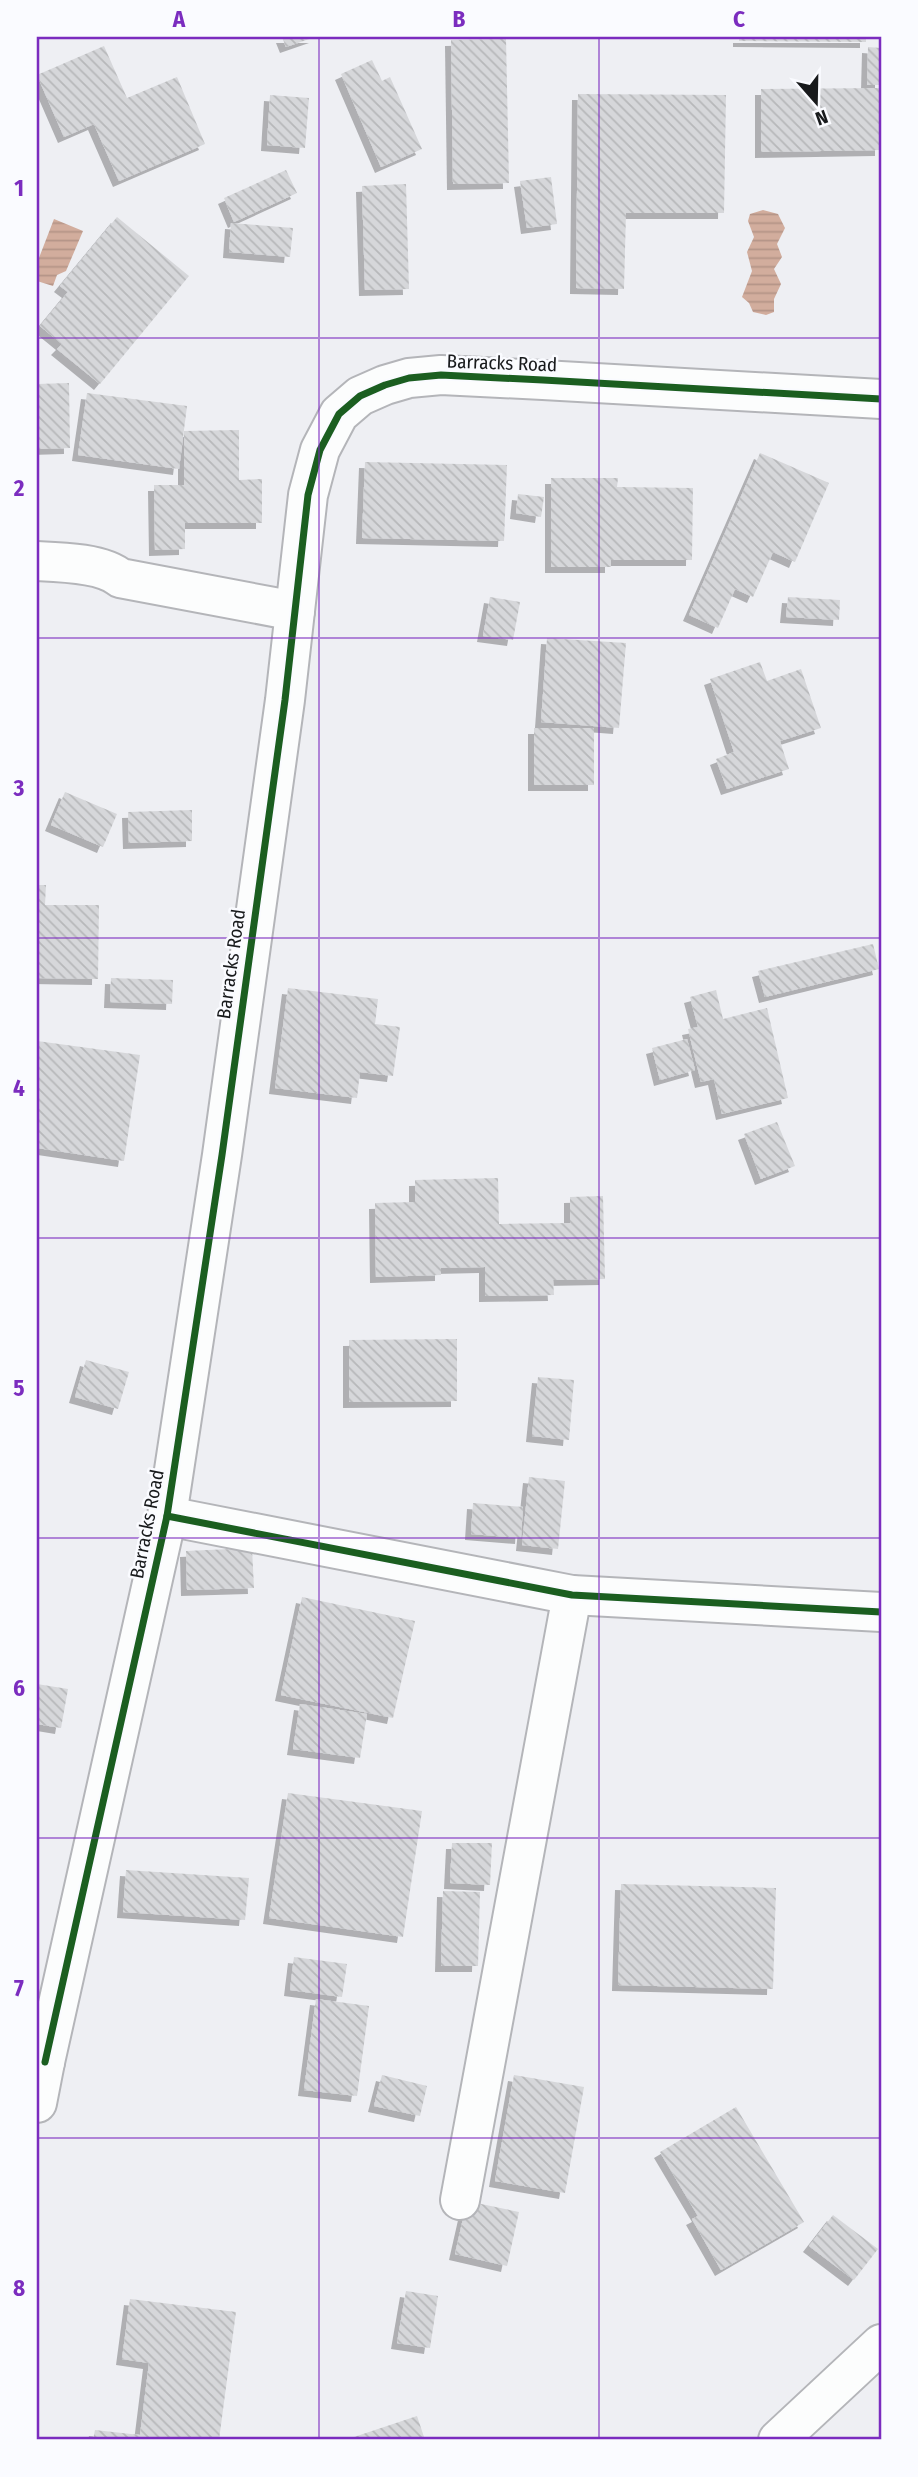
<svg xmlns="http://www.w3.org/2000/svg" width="918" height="2477" font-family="'Fira Sans Condensed',sans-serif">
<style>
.water{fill:url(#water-rules)}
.building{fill:url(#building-back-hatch);filter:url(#shadow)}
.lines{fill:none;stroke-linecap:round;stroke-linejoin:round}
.minor-casing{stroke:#b4b5b9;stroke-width:42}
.minor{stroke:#fcfdfd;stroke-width:38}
.cycleway-casing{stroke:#fafbff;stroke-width:11}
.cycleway{stroke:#1b5e20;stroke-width:7}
.grid{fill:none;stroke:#7b2cbf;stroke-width:2;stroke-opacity:0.55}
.labels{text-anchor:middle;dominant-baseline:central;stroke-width:5;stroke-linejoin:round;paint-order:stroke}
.street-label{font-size:19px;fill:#181a1c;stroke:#fafbff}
.neatline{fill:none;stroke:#7b2cbf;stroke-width:2.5}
.grid-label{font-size:23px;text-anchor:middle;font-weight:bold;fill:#7b2cbf}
</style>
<defs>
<pattern id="water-rules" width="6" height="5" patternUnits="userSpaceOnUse" patternTransform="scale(1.75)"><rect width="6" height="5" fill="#d2ad9d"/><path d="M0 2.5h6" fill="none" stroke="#b49487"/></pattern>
<pattern id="building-back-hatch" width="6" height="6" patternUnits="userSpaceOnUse" patternTransform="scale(1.75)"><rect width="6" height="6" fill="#d6d7da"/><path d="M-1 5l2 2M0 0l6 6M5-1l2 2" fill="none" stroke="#b7b8ba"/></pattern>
<filter id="shadow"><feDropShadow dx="-6" dy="6" stdDeviation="0" flood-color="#0004"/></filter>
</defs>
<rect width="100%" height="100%" fill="#eeeff3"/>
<g class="water">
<path d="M763,210L778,214L785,228L777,244L782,257L774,269L781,284L774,299V312L766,315L753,312L749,303L742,297L752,271L747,252L754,237L748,221L750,214Z"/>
<path d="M54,219L83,231L66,271L57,275L53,286L37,281V263Z"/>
</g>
<g class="building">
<path d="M282,37H315L286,47Z"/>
<path d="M739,37H866V42L739,41Z"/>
<path d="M506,39L509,183L453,184L451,40Z"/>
<path d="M104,46L127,98L177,77L205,144L119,181L94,124L64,137L37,75Z"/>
<path d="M868,47L881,48V85H867Z"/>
<path d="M372,60L382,81L390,77L422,149L381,167L341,74Z"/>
<path d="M881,88V150L761,152V89Z"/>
<path d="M578,94L726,95L724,213H626L624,289L576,288Z"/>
<path d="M270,95L309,98L305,148L267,145Z"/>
<path d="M286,170L297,193L234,222L224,198Z"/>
<path d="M551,177L557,224L527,228L520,181Z"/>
<path d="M406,184L409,289L365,290L362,186Z"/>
<path d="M117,217L189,276L100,384L57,349L62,344L40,326L68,292L60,286Z"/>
<path d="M231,223L293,228L290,257L229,252Z"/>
<path d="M69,383L70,448L37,449V384Z"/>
<path d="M87,393L187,406L179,469L78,455Z"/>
<path d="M239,430V480L262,479V523H185V549L155,550L154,485H184V431Z"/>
<path d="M760,453L829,483L795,562L773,552L753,597L735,589L718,628L689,615Z"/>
<path d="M365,462L507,465L504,541L362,538Z"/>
<path d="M551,478H618L617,487L693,488L692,560H611V567H551Z"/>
<path d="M518,494L544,497L541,517L516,513Z"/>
<path d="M490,597L520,602L513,640L483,636Z"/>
<path d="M788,597L840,600L839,620L786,617Z"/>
<path d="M547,638L626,643L619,728L541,722Z"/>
<path d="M760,662L767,681L801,669L821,728L780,741L789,769L727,789L716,759L734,752L710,679Z"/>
<rect x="534" y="728" width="60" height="57"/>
<path d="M65,792L117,814L103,847L51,825Z"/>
<path d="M192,810V841L129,843L128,812Z"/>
<path d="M37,885H46L45,905H99L98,979L37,978Z"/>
<path d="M873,944L879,969L765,997L758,971Z"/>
<path d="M111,978L173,980L172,1004L110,1002Z"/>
<path d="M288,988L378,999L375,1024L400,1027L393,1076L360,1072L357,1098L275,1088Z"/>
<path d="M716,990L723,1019L767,1008L788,1098L722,1114L714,1079L701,1082L688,1029L698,1027L690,997Z"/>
<path d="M687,1039L695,1070L660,1080L652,1048Z"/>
<path d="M37,1041L140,1055L124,1161L37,1148Z"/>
<path d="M777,1122L795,1166L761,1179L744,1134Z"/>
<path d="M498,1178L499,1224L570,1223V1197L603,1196L605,1279L553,1280L554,1295L485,1296V1267L441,1268V1275L376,1277L375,1203L415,1202V1180Z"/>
<path d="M457,1339V1401L349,1402V1340Z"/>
<path d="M86,1360L129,1372L118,1409L75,1397Z"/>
<path d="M538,1377L574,1380L569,1440L532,1436Z"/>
<path d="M529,1477L565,1481L558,1549L522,1545Z"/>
<path d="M473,1503L523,1507L521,1538L471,1534Z"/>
<path d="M252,1548L254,1588L187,1590L186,1551Z"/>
<path d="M302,1597L415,1621L393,1718L281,1695Z"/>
<path d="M37,1684L68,1689L61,1728L37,1724Z"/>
<path d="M300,1704L367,1714L360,1758L293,1749Z"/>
<path d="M288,1793L422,1811L403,1937L269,1918Z"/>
<path d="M452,1843H492L490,1885L450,1883Z"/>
<path d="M126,1870L249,1878L245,1920L123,1912Z"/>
<path d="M621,1884L776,1888L773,1989L618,1985Z"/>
<path d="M443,1891L480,1892L478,1966H441Z"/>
<path d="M294,1957L347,1964L342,1997L290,1990Z"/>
<path d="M316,1999L369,2006L357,2096L304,2090Z"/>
<path d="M382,2075L427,2086L420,2116L374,2106Z"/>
<path d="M514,2075L584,2087L565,2193L495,2181Z"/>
<path d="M736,2107L804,2222L721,2270L692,2219L698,2216L660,2152Z"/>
<path d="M467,2201L519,2212L507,2266L455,2254Z"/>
<path d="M833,2215L878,2249L854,2280L809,2246Z"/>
<path d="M406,2291L438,2296L430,2348L397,2343Z"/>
<path d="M130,2299L236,2312L219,2440H93L95,2430L140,2435L149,2363L122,2359Z"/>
<path d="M417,2416L425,2440H345Z"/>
</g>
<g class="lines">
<defs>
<g id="minor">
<path d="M37,561C60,562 103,563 120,578L295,611"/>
<path d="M167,1516L572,1595L881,1612"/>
<path d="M37,2061L45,2062L37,2103"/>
<path d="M45,2062L167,1516L222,1155L285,700L308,495L320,450L339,414L360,396L385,385L409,378L441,375L543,380L881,399"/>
<path d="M460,2200L572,1595"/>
<path d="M778,2440L881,2344"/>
</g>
</defs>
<use href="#minor" class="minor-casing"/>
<use href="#minor" class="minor"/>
<defs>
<g id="cycleway">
<path d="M167,1516L572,1595L881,1612"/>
<path d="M45,2062L167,1516L222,1155L285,700L308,495L320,450L339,414L360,396L385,385L409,378L441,375L543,380L881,399"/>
</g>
</defs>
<use href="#cycleway" class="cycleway-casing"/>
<use href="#cycleway" class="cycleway"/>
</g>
<path class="grid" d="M319,37V2440M599,37V2440M37,338H881M37,638H881M37,938H881M37,1238H881M37,1538H881M37,1838H881M37,2138H881"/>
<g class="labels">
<g class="street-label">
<text transform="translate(502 363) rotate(2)">Barracks Road</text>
<text transform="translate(231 964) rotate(-82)">Barracks Road</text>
<text transform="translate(147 1524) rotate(-79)">Barracks Road</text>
</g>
</g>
<rect width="918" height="2477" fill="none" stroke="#fafbff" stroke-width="77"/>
<g transform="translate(816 102) rotate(160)" stroke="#fafbff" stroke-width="5" paint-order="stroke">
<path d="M0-5L12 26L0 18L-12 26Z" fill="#181a1c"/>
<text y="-10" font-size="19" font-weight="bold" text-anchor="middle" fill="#181a1c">N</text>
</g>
<rect x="38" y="38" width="842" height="2400" class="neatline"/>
<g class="grid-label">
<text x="179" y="27">A</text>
<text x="459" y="27">B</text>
<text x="739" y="27">C</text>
<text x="19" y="196">1</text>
<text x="19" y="496">2</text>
<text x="19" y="796">3</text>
<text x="19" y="1096">4</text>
<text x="19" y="1396">5</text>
<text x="19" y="1696">6</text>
<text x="19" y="1996">7</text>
<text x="19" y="2296">8</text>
</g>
</svg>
